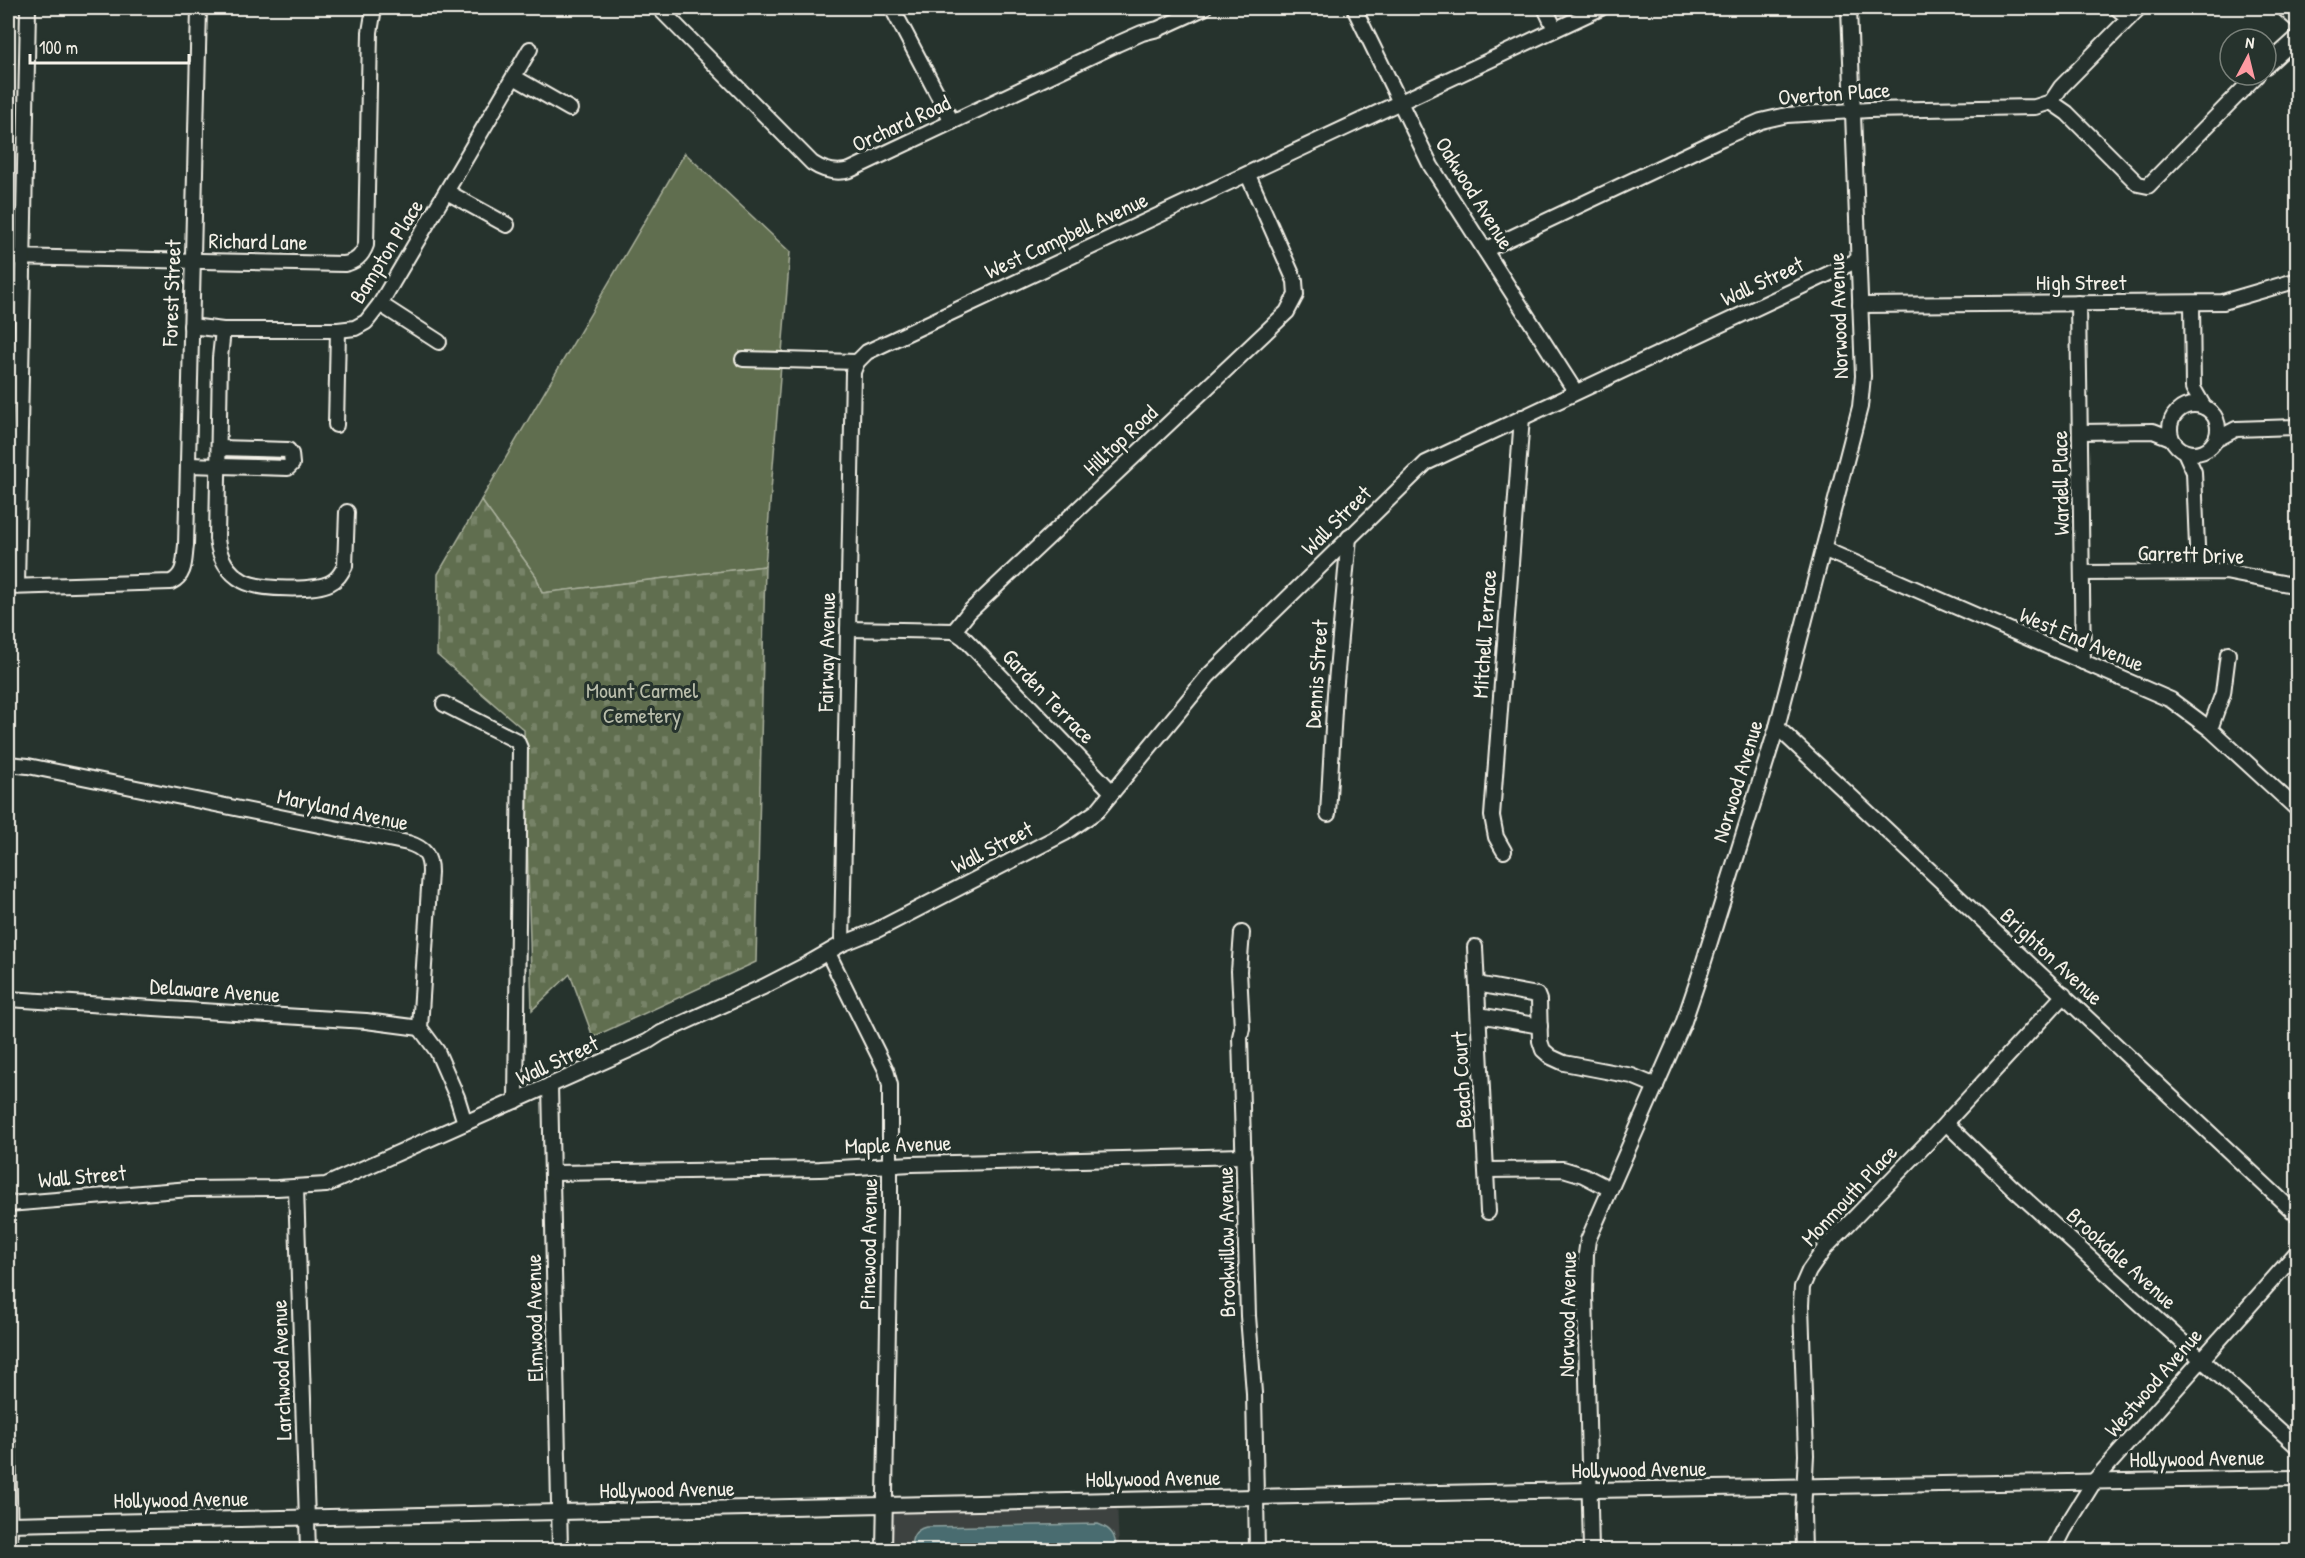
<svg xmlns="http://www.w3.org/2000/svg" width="2305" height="1558" font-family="'Patrick Hand',sans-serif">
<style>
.built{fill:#3c423f}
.grass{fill:#606e4f;stroke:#aab09c;stroke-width:1.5}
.cemetery{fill:url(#cemetery-stones);stroke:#aab09c;stroke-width:1.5}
.water{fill:#496c6f;stroke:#8da19f;stroke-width:1.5}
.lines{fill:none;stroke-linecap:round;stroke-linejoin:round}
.minor-casing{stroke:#f4f1e8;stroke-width:18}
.minor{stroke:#26332d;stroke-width:14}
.labels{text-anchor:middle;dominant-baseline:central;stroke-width:6;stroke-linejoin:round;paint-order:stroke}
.street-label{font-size:22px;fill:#f4f1e8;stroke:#26332d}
.park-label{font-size:22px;fill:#b9bdab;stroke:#26332d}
</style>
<defs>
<pattern id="cemetery-stones" width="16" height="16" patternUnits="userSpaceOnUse" patternTransform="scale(1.5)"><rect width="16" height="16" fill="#606e4f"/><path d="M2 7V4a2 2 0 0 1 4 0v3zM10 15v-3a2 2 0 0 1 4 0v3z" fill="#778368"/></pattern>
</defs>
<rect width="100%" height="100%" fill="#26332d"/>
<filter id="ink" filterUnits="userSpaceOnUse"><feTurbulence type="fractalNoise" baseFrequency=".0167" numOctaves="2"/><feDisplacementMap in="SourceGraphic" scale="12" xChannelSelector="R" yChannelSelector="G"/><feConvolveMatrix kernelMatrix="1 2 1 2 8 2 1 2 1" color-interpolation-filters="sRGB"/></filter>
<g filter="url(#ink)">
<path class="built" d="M1117,1500L1119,1550H884L885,1505Z"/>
<path class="grass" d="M685,153L790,252L765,566L542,593L536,576L481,500Z"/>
<path class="cemetery" d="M481,500L536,576L542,593L765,566L756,962L593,1037L570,974L532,1010L524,730L437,655L438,574Z"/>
<path class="water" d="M1098,1524C1112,1529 1116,1536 1116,1550H911C911,1538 914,1530 926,1527Z"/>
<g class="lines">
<defs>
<g id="minor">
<path d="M659,8L812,163C824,171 836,174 850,170L1117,44L1142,33L1158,29L1204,8"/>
<path d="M892,8L952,122"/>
<path d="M1354,8L1431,166L1575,391"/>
<path d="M1545,8L1555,29"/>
<path d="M2117,8L2129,18"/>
<path d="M2283,8L2298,21"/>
<path d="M2266,66L2298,37"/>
<path d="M514,77L570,109"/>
<path d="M2051,102L2061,87L2139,8"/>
<path d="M447,192L507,225"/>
<path d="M1485,250L1722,138L1761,121L1787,115L1869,110L2035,107L2051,102L2067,113L2138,184L2148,186L2257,75"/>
<path d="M8,257L344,264C356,262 362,256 366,245L370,32L374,8"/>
<path d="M2078,303L2083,662"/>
<path d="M2192,303L2193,388L2204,407"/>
<path d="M380,304L439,342"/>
<path d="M1860,305L2223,302L2298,280"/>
<path d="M191,326L223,330H338L355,328L366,322L380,304L530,49"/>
<path d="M223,330L220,358L217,539C219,556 227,572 243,581C259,590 314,591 330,583C338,579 341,573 345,566L347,512"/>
<path d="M743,359L857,362L867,352L1601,8"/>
<circle cx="2194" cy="429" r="24"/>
<path d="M336,425L338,330"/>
<path d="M2080,432L2153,431L2171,438"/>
<path d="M2217,439L2236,429L2298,427"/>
<path d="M2185,452L2194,472L2198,571"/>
<path d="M188,465L288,468L292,464L291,454L288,450L220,448"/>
<path d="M1823,549L2171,700L2210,729L2298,810"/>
<path d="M2082,573L2225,572L2298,586"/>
<path d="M17,586L28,8"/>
<path d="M8,587L171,582C186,575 184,560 186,545L199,8"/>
<path d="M848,629L954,631L969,612L1287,312L1296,295L1295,281L1248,175"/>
<path d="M954,631L964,638L1112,792"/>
<path d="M444,704L517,741L520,748L516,1101"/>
<path d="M1777,727L2298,1216"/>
<path d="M2210,729L2223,693L2228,654"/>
<path d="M8,764L28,766L408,843C424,848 430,855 430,872L420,1028L437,1051L457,1097L465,1123"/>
<path d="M1328,814L1335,693L1349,537"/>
<path d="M1504,851L1496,837L1492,816L1522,417"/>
<path d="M1242,933L1239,971L1242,1028L1240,1037L1248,1316L1254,1393L1257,1550"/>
<path d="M842,944L853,372L857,362"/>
<path d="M1475,947L1488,1212"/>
<path d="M828,953L886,1070L890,1085V1211L884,1550"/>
<path d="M1477,984L1537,995L1539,1000L1540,1041L1543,1050L1551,1057L1564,1063L1632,1076L1656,1086"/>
<path d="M8,999L366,1021L420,1028"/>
<path d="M1479,1015L1540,1026"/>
<path d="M550,1085L560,1550"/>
<path d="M1946,1123L2012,1187L2298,1447"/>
<path d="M1486,1170L1563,1169L1583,1175L1610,1189"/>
<path d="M553,1173L820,1169L912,1164L1244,1156"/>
<path d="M296,1188L308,1550"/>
<path d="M8,1204L190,1189L277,1188L326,1185L647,1042L661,1033L763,987L802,967L842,944L877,930L1065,833L1097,811L1208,676L1426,463L1858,260"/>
<path d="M8,1442L10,1550"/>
<path d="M9,1524L1534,1491L2298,1478"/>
<path d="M1591,1550L1585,1292L1586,1254L1588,1240L1683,1024L1699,977L1777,727L1860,407L1863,376L1849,8"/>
<path d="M1804,1550L1803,1513L1806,1455L1801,1305L1802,1287L1809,1271L1825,1248L1931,1139L2064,995"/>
<path d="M2054,1550L2064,1530L2095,1480L2298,1251"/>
</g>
</defs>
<use href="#minor" class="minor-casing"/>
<use href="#minor" class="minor"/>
</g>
</g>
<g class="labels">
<g class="street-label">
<text transform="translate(1834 93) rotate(-4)">Overton Place</text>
<text transform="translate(901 123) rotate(-25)">Orchard Road</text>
<text transform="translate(1475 193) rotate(58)">Oakwood Avenue</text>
<text transform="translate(1066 235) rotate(-25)">West Campbell Avenue</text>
<text transform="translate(258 241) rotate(1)">Richard Lane</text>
<text transform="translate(386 251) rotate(-58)">Bampton Place</text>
<text transform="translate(1762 281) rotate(-25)">Wall Street</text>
<text x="2081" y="282">High Street</text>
<text transform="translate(171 293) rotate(-88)">Forest Street</text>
<text transform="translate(1838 316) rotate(-92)">Norwood Avenue</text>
<text transform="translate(1120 440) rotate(-43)">Hilltop Road</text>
<text transform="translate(2060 483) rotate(-91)">Wardell Place</text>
<text transform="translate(1336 520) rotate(-45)">Wall Street</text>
<text transform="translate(2191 554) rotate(2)">Garrett Drive</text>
<text transform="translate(1484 634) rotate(-86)">Mitchell Terrace</text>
<text transform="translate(2082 639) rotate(23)">West End Avenue</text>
<text transform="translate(826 652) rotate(-89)">Fairway Avenue</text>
<text transform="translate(1316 674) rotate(-86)">Dennis Street</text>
<text transform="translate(1049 696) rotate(46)">Garden Terrace</text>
<text transform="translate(1737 781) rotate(-73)">Norwood Avenue</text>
<text transform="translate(343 809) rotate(12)">Maryland Avenue</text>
<text transform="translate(992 847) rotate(-27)">Wall Street</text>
<text transform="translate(2052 956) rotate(43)">Brighton Avenue</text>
<text transform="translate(215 990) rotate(4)">Delaware Avenue</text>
<text transform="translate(557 1060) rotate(-25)">Wall Street</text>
<text transform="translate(1461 1080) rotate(-93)">Beach Court</text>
<text transform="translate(898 1144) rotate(-2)">Maple Avenue</text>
<text transform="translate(82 1176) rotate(-5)">Wall Street</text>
<text transform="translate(1849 1195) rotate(-47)">Monmouth Place</text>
<text transform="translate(1226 1242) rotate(-91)">Brookwillow Avenue</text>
<text transform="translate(868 1244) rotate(-89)">Pinewood Avenue</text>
<text transform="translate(2122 1258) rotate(42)">Brookdale Avenue</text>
<text transform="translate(1567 1314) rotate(-89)">Norwood Avenue</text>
<text transform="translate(534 1318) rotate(-91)">Elmwood Avenue</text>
<text transform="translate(281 1370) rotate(-92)">Larchwood Avenue</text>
<text transform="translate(2153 1382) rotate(-49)">Westwood Avenue</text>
<text transform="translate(2197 1458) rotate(-1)">Hollywood Avenue</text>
<text transform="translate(1639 1469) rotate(-1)">Hollywood Avenue</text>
<text transform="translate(1153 1478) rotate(-1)">Hollywood Avenue</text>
<text transform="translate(667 1489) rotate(-1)">Hollywood Avenue</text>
<text transform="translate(181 1499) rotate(-1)">Hollywood Avenue</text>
</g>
<g class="park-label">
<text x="642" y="690">Mount Carmel<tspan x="642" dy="25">Cemetery</tspan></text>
</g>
</g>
<rect width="2305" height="1558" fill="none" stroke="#26332d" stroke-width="30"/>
<rect x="15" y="15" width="2275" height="1528" fill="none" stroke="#f4f1e8" stroke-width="2" filter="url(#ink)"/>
<g transform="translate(2248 57) rotate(7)"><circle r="28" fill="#26332d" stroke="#787f78" stroke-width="1.5"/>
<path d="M0-4.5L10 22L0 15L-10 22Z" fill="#ff9aa2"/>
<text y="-9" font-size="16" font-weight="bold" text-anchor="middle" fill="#f4f1e8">N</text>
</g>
<path d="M30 54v9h159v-9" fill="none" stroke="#f4f1e8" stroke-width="3"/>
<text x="39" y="54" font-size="18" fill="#f4f1e8" stroke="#26332d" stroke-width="4.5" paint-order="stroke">100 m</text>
</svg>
